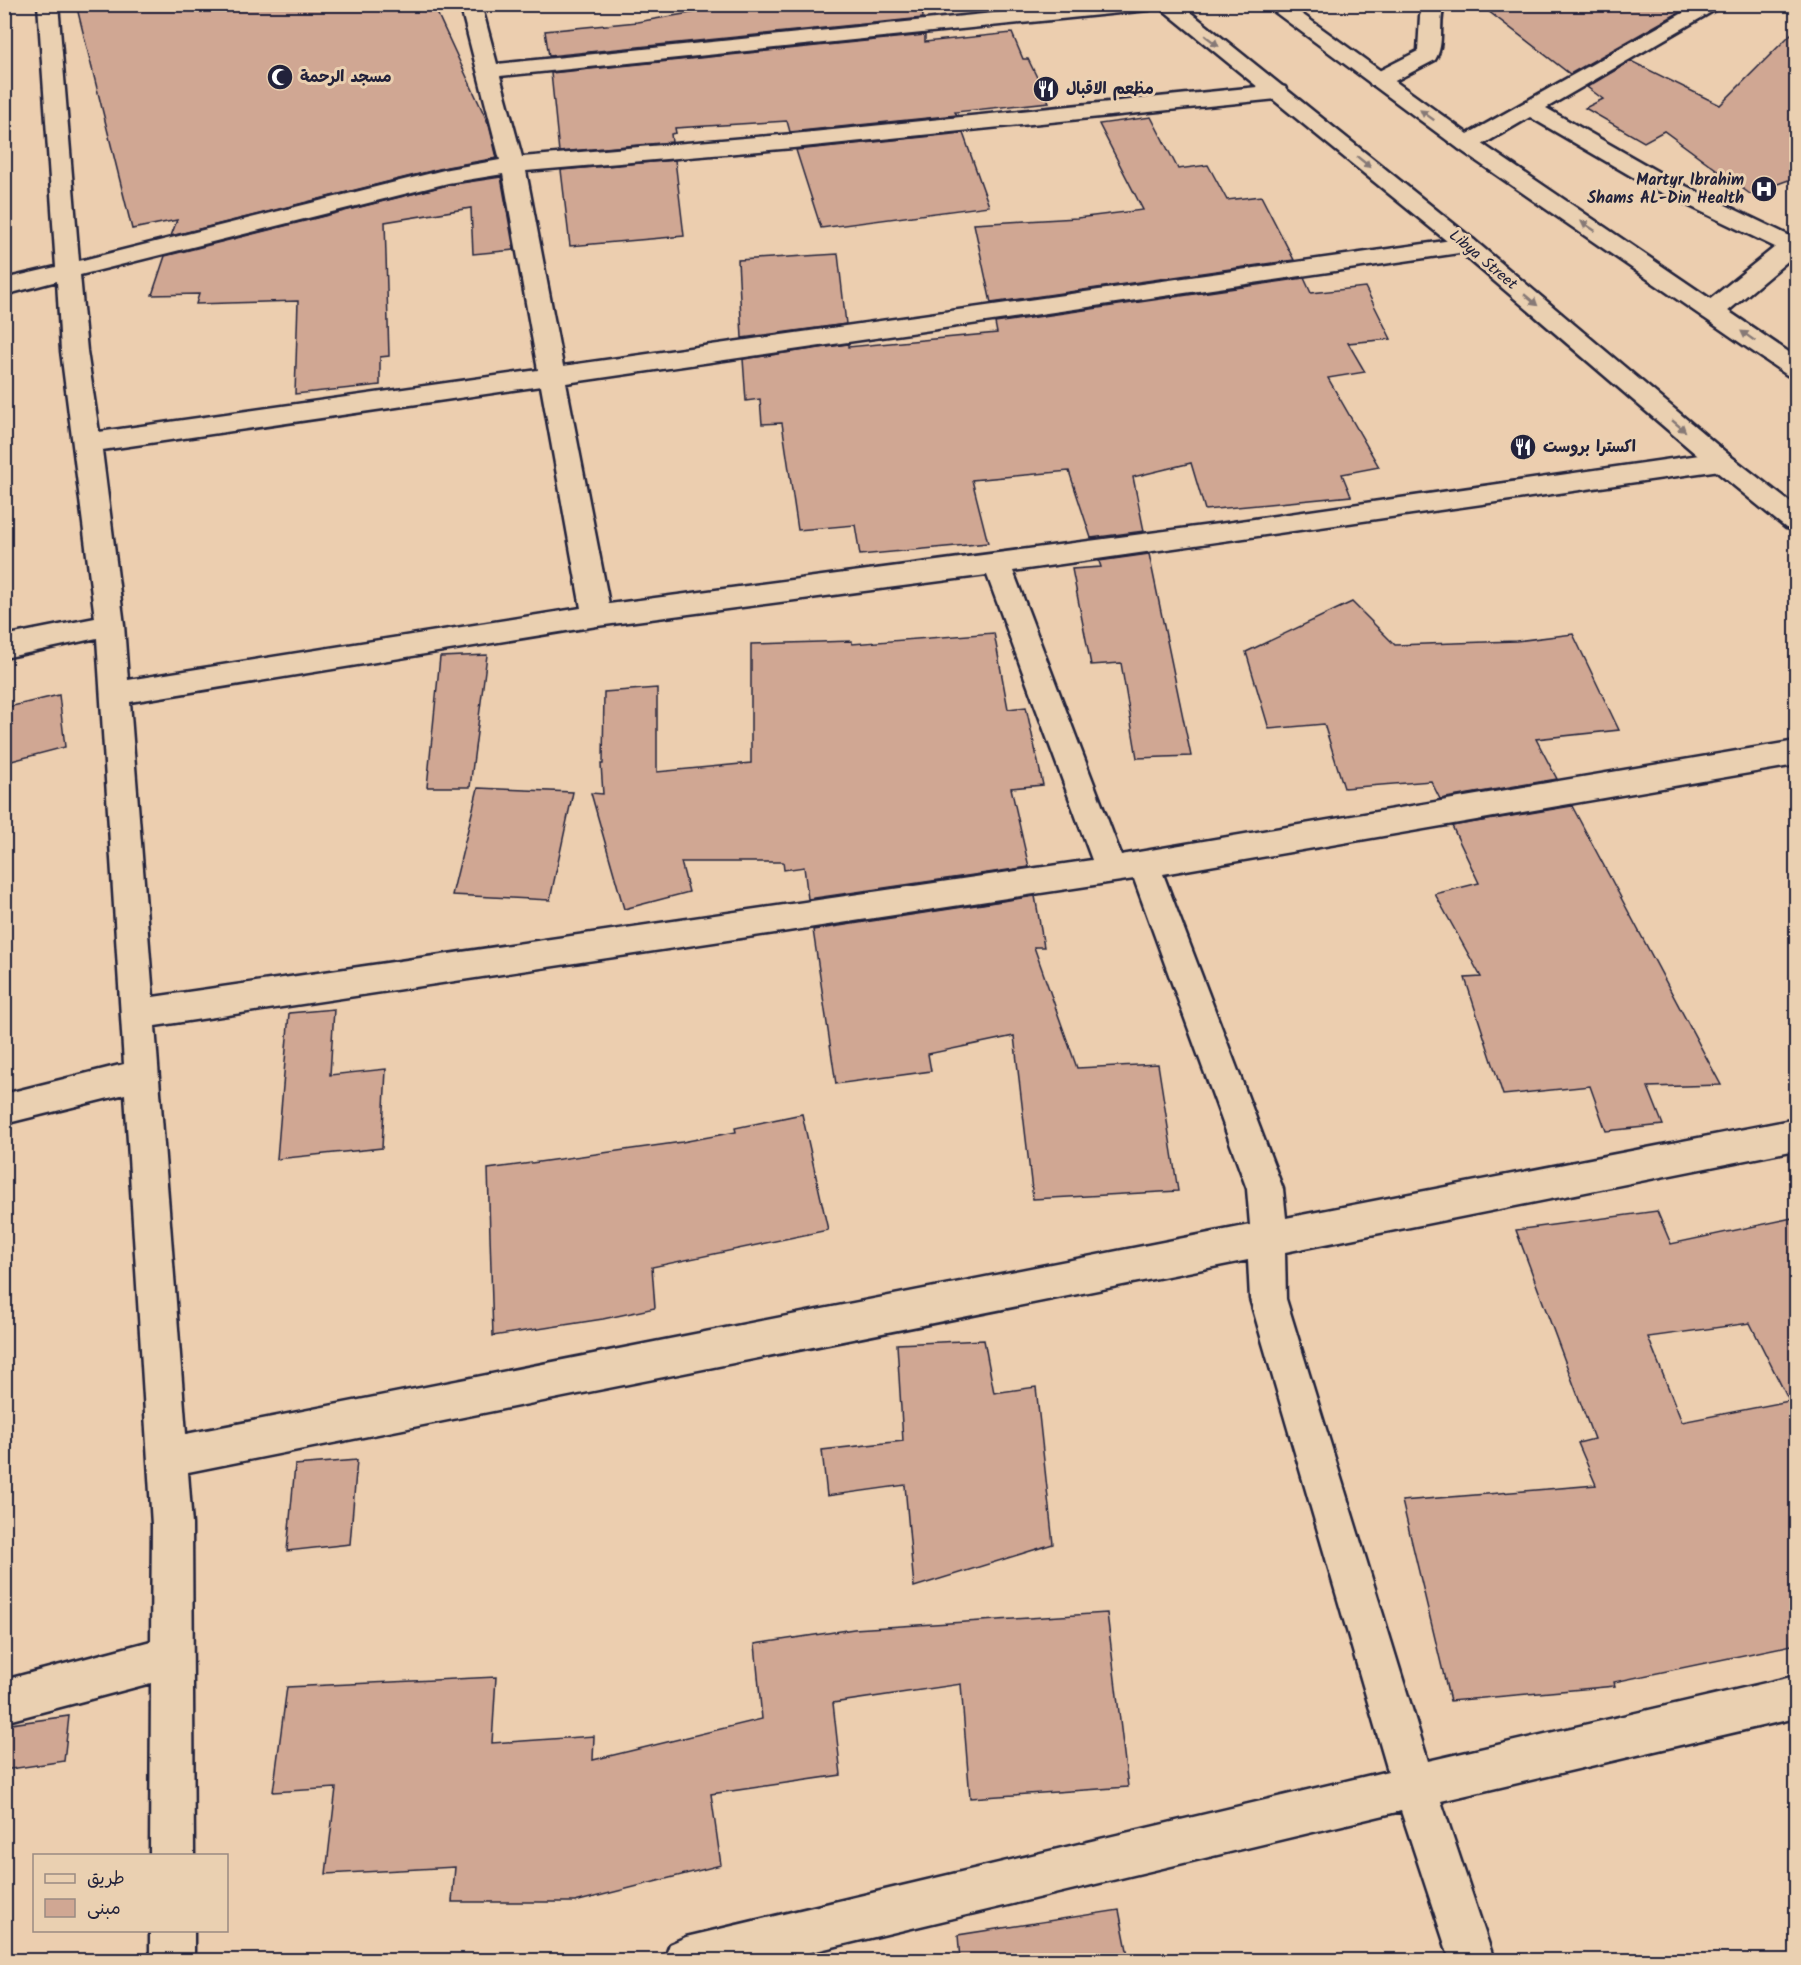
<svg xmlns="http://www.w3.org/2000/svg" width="1801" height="1965" font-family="Kalam,'Playpen Sans Arabic',sans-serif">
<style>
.building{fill:#d0a793;stroke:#22223b;stroke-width:1.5;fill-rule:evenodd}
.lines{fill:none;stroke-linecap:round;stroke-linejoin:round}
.street-casing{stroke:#22223b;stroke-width:5}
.primary-casing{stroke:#22223b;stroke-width:5}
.street{fill:#ead0b1;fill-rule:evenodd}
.primary{fill:#ead0b1;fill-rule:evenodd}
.oneway{fill:#867976}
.labels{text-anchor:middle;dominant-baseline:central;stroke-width:6;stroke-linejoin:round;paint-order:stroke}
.far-poi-label{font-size:16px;font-weight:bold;fill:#22223b;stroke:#ead0b1;text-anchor:start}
.far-street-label{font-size:16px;fill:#22223b;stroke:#ead0b1}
</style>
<rect width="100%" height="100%" fill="#ecceaf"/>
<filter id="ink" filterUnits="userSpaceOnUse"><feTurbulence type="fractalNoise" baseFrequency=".0167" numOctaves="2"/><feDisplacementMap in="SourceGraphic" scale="12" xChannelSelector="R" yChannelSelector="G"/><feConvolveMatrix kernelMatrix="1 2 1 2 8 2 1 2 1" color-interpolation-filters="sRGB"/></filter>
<g filter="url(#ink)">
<g class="building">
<path d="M76,4H433L489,125L497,158L447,167L171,236L177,220L132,229Z"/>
<path d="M697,4H922L923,18L549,56L545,31L637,22L696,12Z"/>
<path d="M1479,4H1694L1570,74Z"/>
<path d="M1797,28V177L1750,194L1664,131L1644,142L1585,108L1603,99L1587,87L1631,61L1720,105Z"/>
<path d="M1012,33L1023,59H1028L1049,102L955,112L957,115L790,132L787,121L675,128L676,133L671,134L672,142L559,152L551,73L925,35V42Z"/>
<path d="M1151,117L1178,169L1208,165L1227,200L1261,196L1294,260L991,303L974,224L1077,218L1143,210L1099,124Z"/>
<path d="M963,133L989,206L821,228L796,150Z"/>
<path d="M675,160L684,236L570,246L561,170Z"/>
<path d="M501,177L514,250L473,254L471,208L385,222L389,356L380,357V385L295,394L298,301L196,304L199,294L152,295L165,256L448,185Z"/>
<path d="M838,254L846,324L742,338L738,260Z"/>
<path d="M1304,278L1311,293L1365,287L1391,339L1348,343L1365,372L1328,378L1379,467L1342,474L1351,496L1205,510L1191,463L1133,477L1144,531L1091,538L1069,471L972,480L988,543L860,555L855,525L798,530L782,423L762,424L760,399L746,401L743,359L848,344V347L997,333L995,323Z"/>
<path d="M1149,554L1191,756L1137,758L1121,663L1091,665L1072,569L1101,567L1099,561Z"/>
<path d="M1352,602L1395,645L1516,641L1573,634L1619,730L1536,739L1557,779L1440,799L1431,781L1344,788L1324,724L1269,729L1246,652Z"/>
<path d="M994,633L1008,709L1026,707L1043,785L1011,788L1029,867L808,899L804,867L784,870L783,862H681L689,892L624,909L591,793L603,794L601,764H603L604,692L657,688V772L751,763V644L852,641V644Z"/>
<path d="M487,655L470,787H427L440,657Z"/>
<path d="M59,695L65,747L4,763V708Z"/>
<path d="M478,788L573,792L550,900L452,895Z"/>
<path d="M1572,806L1721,1085L1648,1087L1663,1125L1606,1131L1590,1086L1503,1095L1465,978L1481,977L1435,894L1479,883L1452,826Z"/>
<path d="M1035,896L1044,947H1034L1077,1068L1158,1064L1178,1191L1033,1199L1014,1036L928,1054L931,1071L836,1084L813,930Z"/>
<path d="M334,1009L330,1075L386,1069L382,1148L277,1159L289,1013Z"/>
<path d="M802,1114L828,1230L652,1267L655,1308L603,1319L493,1336L488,1169L682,1142L736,1132L735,1128Z"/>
<path d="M1657,1211L1671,1244L1797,1217V1644L1614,1682L1615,1686L1450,1701L1402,1501L1596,1485L1578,1443L1594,1439L1516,1230ZM1750,1323L1789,1401L1682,1422L1648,1337Z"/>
<path d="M984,1340L994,1393L1036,1387L1053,1544L914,1587L905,1485L827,1496L822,1450L903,1441L897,1344Z"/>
<path d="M357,1460L350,1544L287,1551L295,1465Z"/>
<path d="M1107,1613L1128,1787L970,1798L961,1684L833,1703L841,1775L711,1794L721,1865L575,1902H452L455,1867L326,1874L336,1788L273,1792L287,1687L496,1677L492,1743L594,1736L593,1760L762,1719L755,1644L854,1629Z"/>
<path d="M69,1716L64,1761L4,1770V1725Z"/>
<path d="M1119,1910L1129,1960H960L958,1935Z"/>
</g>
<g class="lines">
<defs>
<g id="street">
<path d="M38,4H58L79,261L448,169L500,160L460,4H481L497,64L1082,4H1159L1149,10L500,76L522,157L793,134L1277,85L1285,87L1288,92L1285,97L1277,99L793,148L526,171L563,366L1466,238L1474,240L1478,245L1474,250L1466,252L566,383L609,604L1226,523L1720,452L1729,455L1733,461L1729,467L1720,470L1013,571L1121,855L1796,741V765L1163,874L1283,1189L1286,1218L1796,1119V1150L1285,1252L1286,1299L1428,1761L1796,1676V1718L1441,1801L1494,1960H1450L1401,1811L778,1960H664L670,1944L686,1937L1388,1771L1250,1299L1248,1260L188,1472L192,1525L194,1856H150L151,1683L4,1722V1680L151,1641L152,1525L125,1094L4,1124V1094L124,1064L97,638L4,658V636L95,618L61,351L57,281L4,295V279L56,267ZM503,174L538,370L99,432L87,351L80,275L448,183ZM541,386L581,608L128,680L124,625L102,450ZM987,575L1092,860L153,997L130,702L597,626ZM1134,879L1247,1189L1250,1225L186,1434L155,1026Z"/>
<path d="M1424,4H1445C1437,22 1446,43 1435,60L1387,85H1371L1368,80L1371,75L1418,51L1420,16Z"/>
<path d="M1699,4H1725L1546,108L1667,177L1790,236L1796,235V254L1721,317L1712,319L1703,317L1700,311L1703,305L1775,247L1650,187L1530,117L1475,149H1459L1456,144L1459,139Z"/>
<rect x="150" y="1930" width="44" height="30"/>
</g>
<g id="primary">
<path d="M1156,4H1180L1474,240L1729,455L1796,507V530L1786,528L1711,467L1458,250Z"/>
<path d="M1264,4H1288L1475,139L1796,357V377L1787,375L1459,149Z"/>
</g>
</defs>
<use href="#street" class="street-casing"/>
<use href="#primary" class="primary-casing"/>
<use href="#street" class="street"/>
<use href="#primary" class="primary"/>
</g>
<defs><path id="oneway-solid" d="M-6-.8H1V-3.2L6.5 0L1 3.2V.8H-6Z" transform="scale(1.5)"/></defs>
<g class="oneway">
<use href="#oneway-solid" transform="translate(1212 41) rotate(38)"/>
<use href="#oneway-solid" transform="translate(1427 115) rotate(-144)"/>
<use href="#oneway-solid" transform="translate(1364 162) rotate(39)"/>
<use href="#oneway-solid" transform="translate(1588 226) rotate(-146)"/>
<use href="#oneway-solid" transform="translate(1531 300) rotate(40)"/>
<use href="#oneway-solid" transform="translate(1748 336) rotate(-145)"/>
<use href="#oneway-solid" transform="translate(1679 426) rotate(40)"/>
</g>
</g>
<defs>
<symbol id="mosque-disc" viewBox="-11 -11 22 22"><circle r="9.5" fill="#22223b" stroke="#ead0b1"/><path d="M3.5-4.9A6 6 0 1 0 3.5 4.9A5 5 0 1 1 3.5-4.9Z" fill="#fff"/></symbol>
<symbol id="restaurant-disc" viewBox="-11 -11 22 22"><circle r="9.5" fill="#22223b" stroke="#ead0b1"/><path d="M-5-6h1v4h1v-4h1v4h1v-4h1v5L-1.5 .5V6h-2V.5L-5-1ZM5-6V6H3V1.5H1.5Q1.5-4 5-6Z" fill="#fff"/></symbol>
<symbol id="hospital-disc" viewBox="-11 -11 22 22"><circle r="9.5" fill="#22223b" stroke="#ead0b1"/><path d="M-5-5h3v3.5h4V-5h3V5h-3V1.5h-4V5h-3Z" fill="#fff"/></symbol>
</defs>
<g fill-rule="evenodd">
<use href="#mosque-disc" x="265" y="62" width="30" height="30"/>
<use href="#restaurant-disc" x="1031" y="74" width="30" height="30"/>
<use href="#hospital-disc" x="1749" y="174" width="30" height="30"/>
<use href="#restaurant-disc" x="1508" y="432" width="30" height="30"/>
</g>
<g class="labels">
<g class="far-poi-label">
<text x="300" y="77">مسجد الرحمة</text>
<text x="1066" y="89">مظعم الاقبال</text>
<text x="1744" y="180" text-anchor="end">Martyr Ibrahim<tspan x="1744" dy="18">Shams AL-Din Health</tspan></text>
<text x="1543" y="447">اكسترا بروست</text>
</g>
<g class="far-street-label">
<text transform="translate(1483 260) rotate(40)">Libya Street</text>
</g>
</g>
<rect width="1801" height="1965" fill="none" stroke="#ead0b1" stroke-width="24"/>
<rect x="12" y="12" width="1777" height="1941" fill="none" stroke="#22223b" stroke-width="2" filter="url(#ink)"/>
<rect x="33" y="1854" width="195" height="78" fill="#ead0b1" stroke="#9a8a82" stroke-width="1.5"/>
<rect x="45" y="1874" width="30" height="9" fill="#ead0b1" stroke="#9a8a82" stroke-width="1.5"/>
<text x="87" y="1884" font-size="18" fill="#22223b">طريق</text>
<rect x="45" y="1899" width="30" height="18" fill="#d0a793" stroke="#9a8a82" stroke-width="1.5"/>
<text x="87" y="1914" font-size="18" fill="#22223b">مبنى</text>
</svg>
